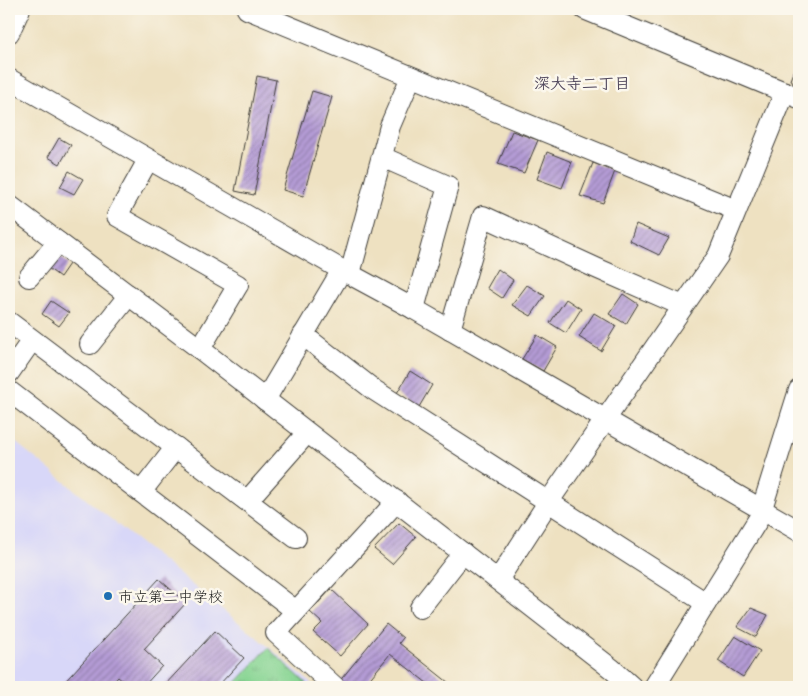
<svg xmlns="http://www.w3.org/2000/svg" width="808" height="696" font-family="Mali,'Klee One',sans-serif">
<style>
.built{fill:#d8d7f8}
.grass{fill:url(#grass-tufts);stroke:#517857}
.building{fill:url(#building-hatch)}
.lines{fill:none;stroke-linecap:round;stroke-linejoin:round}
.minor-casing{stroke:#3c3a35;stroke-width:22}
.minor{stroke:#fff;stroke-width:20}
.poi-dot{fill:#1f6fb2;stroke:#fbf7ec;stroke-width:2}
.labels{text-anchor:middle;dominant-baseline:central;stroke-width:5;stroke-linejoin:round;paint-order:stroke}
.poi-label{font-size:15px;fill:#1c1c1c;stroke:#fbf7ec;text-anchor:start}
.neighbourhood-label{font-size:16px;font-weight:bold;fill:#51485d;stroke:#fbf7ec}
</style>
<defs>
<pattern id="grass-tufts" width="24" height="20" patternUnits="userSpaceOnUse" patternTransform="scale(1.25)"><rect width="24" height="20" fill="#86d492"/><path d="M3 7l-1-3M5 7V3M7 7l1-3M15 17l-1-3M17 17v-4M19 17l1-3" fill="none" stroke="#73b57d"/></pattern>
<pattern id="building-hatch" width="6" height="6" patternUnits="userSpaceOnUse" patternTransform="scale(1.25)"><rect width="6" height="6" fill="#b49bd5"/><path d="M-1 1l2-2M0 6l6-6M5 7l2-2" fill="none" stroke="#927eac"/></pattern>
</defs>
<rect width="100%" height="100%" fill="#fbf7ec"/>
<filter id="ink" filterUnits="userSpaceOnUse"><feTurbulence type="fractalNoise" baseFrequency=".02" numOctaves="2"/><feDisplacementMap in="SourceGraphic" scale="10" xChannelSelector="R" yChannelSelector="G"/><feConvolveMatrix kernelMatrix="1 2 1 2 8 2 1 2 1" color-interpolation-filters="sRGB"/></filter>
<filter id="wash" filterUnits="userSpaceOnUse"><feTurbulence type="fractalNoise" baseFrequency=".0096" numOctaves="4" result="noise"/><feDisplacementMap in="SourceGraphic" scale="20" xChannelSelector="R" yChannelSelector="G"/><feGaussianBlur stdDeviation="1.12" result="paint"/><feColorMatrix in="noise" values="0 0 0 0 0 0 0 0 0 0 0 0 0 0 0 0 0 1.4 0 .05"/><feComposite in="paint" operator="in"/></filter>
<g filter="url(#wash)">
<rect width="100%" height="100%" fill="#eee1c1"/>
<path class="built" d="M9,437L269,647L312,684L308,687H9Z"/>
<path class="grass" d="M268,648L306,683L302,687H232Z"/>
<g id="blocks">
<g class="building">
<path d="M799,56V84L790,80Z"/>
<path d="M257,76L276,80L254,195L235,191Z"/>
<path d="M312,91L332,97L303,196L283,190Z"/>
<path d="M512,131L538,140L524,173L498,164Z"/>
<path d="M59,138L71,145L60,164L48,157Z"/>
<path d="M547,152L572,162L562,188L537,179Z"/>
<path d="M593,163L615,171L603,203L580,196Z"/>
<path d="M69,171L83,179L74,194L60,187Z"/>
<path d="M636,224L669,238L659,255L630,241Z"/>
<path d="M58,255L69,264L60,277L48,268Z"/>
<path d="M498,269L513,280L502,298L487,288Z"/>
<path d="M527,285L545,296L531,316L512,305Z"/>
<path d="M623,294L638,304L626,324L609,314Z"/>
<path d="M566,299L581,309L566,333L550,323Z"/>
<path d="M51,301L69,313L59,326L42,314Z"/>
<path d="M594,313L616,326L601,351L579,337Z"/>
<path d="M537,335L557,347L543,371L522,359Z"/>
<path d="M410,371L432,385L419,407L397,393Z"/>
<path d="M399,523L416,537L392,564L374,549Z"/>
<path d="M159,579L186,603L144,649L162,666L143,687H130L118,677L109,687H60Z"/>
<path d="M331,589L368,624L340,656L313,632L322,623L310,612Z"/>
<path d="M751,608L768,615L756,637L737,627Z"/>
<path d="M386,624L403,638L399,643L454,687H432L390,654L363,687H344L338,683Z"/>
<path d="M215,631L244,658L217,687H163Z"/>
<path d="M735,636L760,651L743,677L718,661Z"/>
</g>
</g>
</g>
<g filter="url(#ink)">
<use href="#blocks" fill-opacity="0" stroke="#3c3a35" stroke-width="1"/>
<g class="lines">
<defs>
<g id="minor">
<path d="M247,9L736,210"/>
<path d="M584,9L799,98"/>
<path d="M9,33L20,9"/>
<path d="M9,79L342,270L414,309L799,531"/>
<path d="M382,157L448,186L414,309"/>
<path d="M148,160L117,216L238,285L200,349"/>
<path d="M9,205L200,349L612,669L632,687"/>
<path d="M350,274L390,126L411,77"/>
<path d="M29,277L58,242"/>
<path d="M9,322L247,501L307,433"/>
<path d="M450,330L483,216L596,268L683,306"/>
<path d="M303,335L374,390L706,603"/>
<path d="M90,344L129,295"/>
<path d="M9,373L32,340"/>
<path d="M9,391L296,611"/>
<path d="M265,400L342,270"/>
<path d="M141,492L176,447L187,456"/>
<path d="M238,494L296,538"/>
<path d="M498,580L549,501L718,256L785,92"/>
<path d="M420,608L463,553"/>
<path d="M335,687L276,633L397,501"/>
<path d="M654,687L759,518L799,390"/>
</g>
</defs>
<use href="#minor" class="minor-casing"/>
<use href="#minor" class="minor"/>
</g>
</g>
<circle class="poi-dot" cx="108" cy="596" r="5"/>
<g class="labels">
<g class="poi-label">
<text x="118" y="596">市立第二中学校</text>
</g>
<g class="neighbourhood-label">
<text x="582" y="82">深大寺二丁目</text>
</g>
</g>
<rect width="808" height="696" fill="none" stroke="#fbf7ec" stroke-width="30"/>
</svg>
